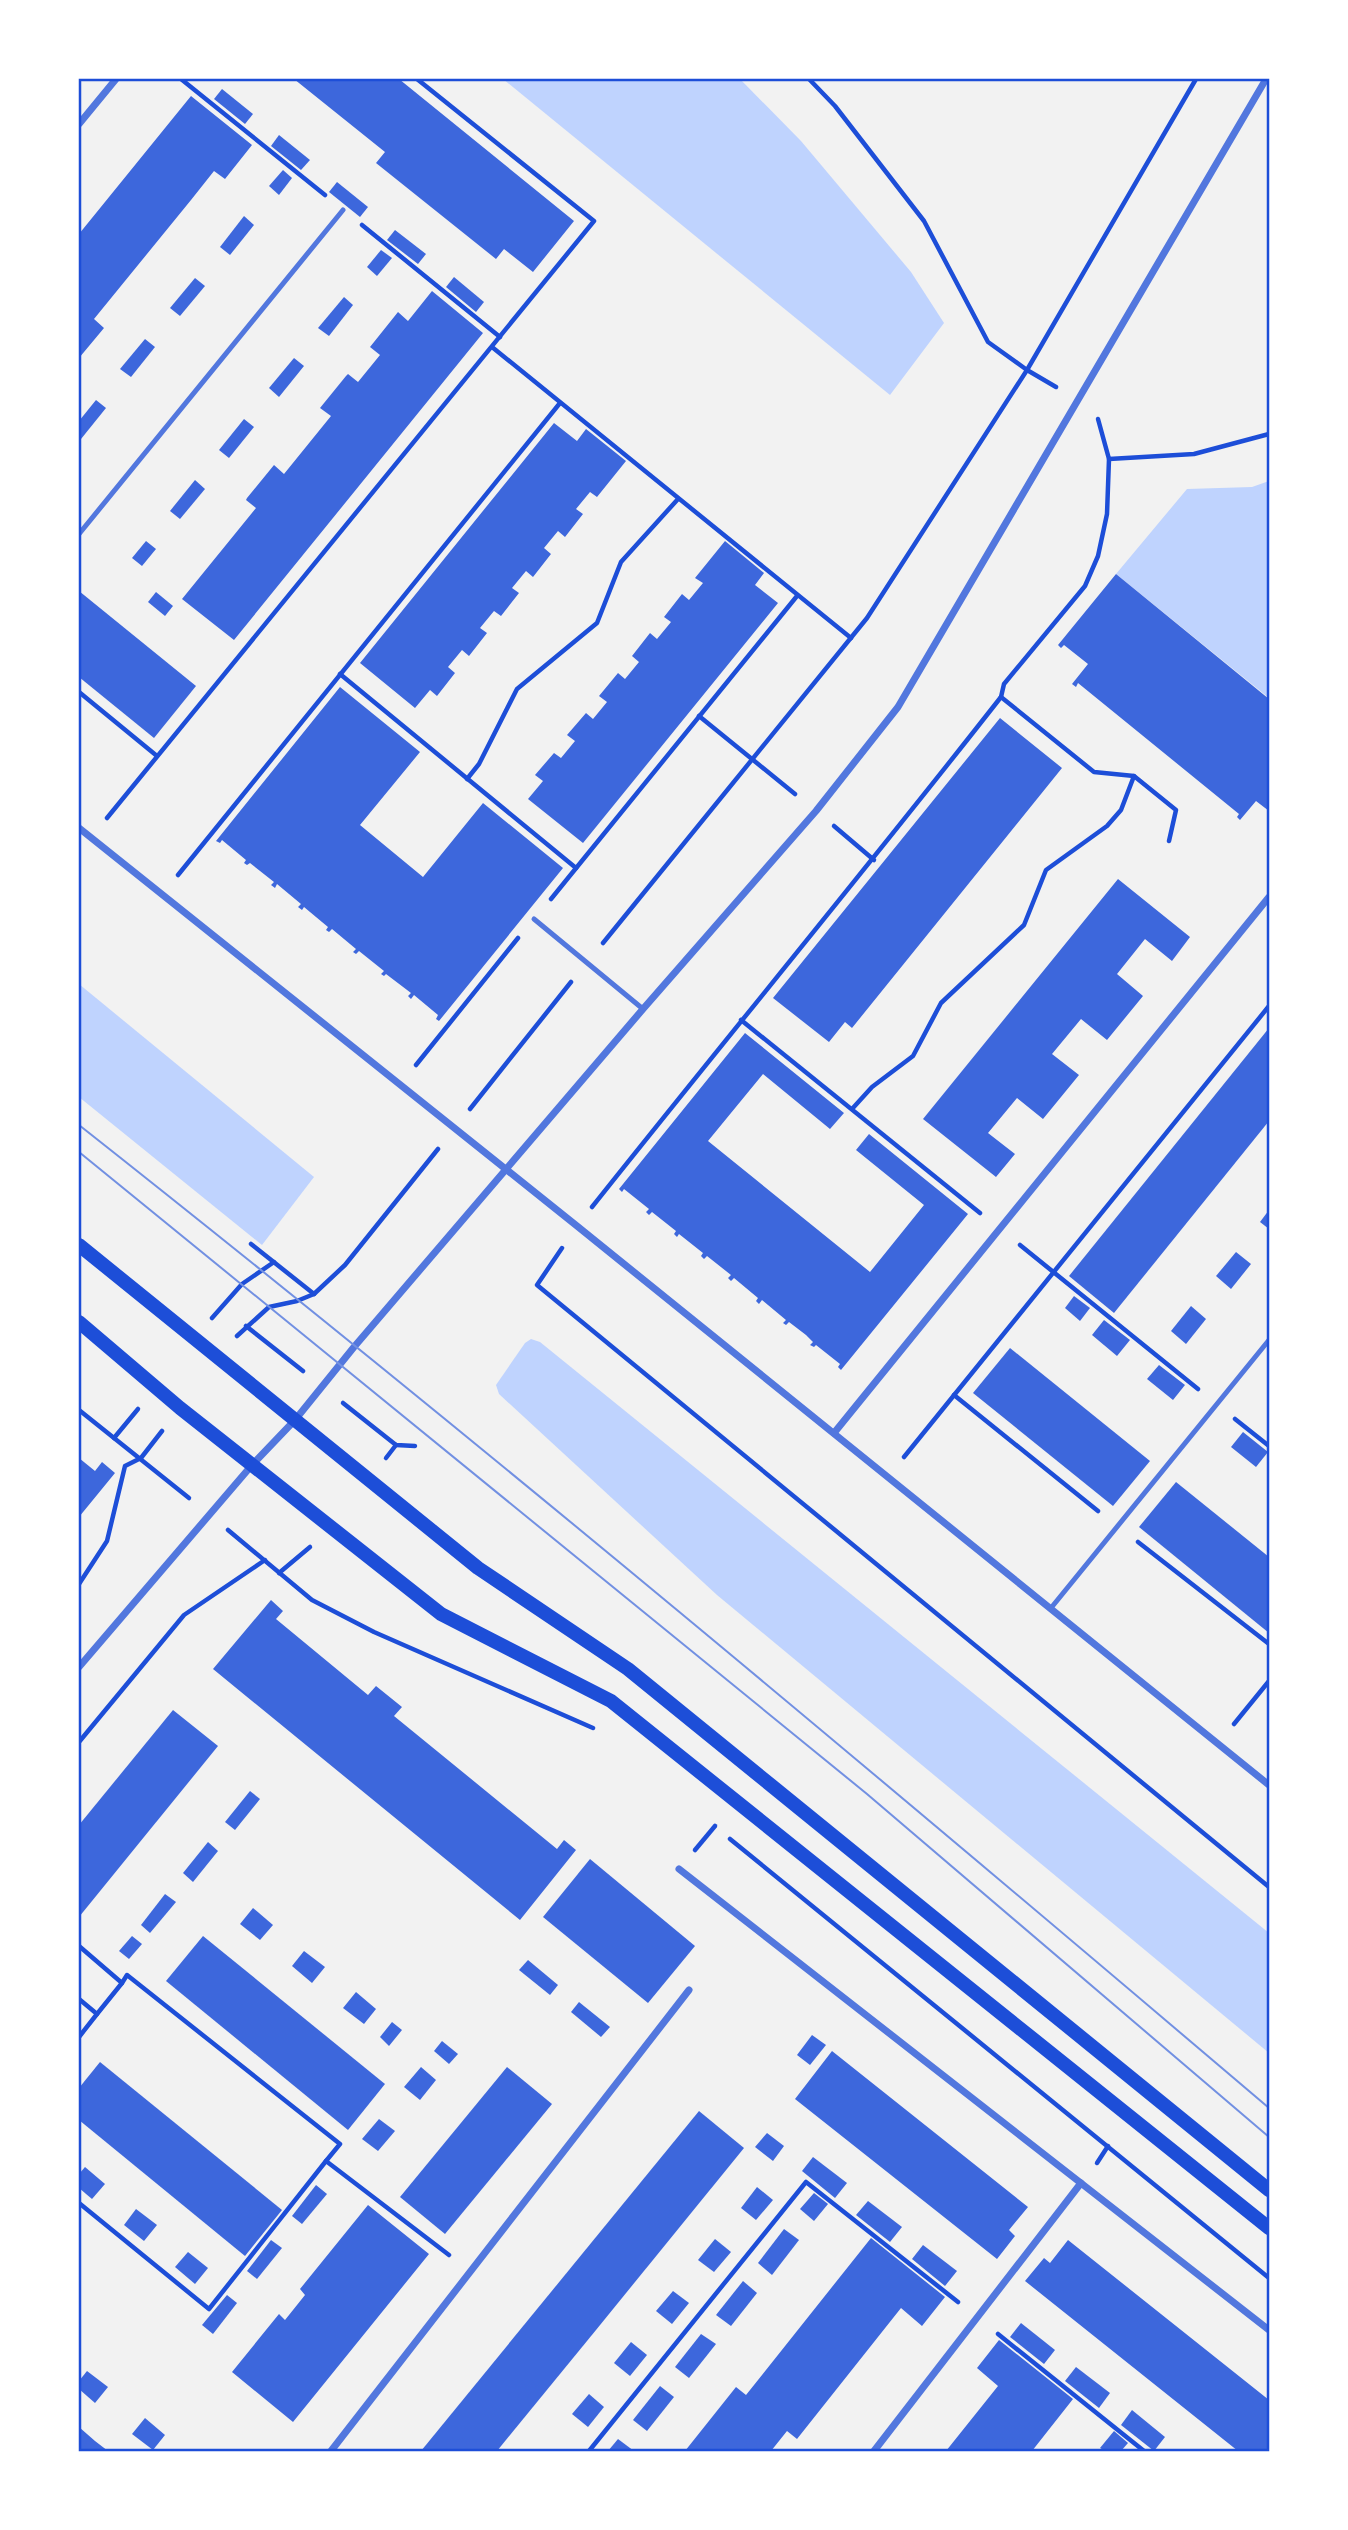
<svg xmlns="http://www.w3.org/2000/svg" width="1348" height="2530" font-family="Poppins,sans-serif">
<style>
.water{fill:#bfd3fe}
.building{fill:#3d67dc}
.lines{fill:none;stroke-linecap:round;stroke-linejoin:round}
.path{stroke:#1d4ed8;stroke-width:4.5}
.service{stroke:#5277de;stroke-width:5}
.minor{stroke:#5277de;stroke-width:7}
.secondary{stroke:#1d4ed8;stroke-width:14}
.tram{stroke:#7290e2;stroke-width:2}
.neatline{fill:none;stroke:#1d4ed8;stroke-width:2.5}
</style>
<rect width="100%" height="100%" fill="#f2f2f2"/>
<g class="water">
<path d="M503,79H740L801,141L911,272L944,323L890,395Z"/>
<path d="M1269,481V698L1116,574L1187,489L1252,487Z"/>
<path d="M79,984L314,1177L262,1245L79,1097Z"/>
<path d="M531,1339L540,1342L1269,1933V2053L717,1595L499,1394L496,1385L525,1343Z"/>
</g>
<g class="building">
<path d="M294,79H399L574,221L533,272L504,249L496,259L376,163L385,152Z"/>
<path d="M222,89L253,114L245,124L214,99Z"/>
<path d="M191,96L252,145L225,179L214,171L191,200L94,319L104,328L79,358V234Z"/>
<path d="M279,135L310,160L301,170L271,146Z"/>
<path d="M283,170L292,178L279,195L269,186Z"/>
<path d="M337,182L368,207L360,217L329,192Z"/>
<path d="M244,216L254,225L230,255L220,247Z"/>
<path d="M395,230L426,254L418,264L387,240Z"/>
<path d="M381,250L392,258L377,276L367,267Z"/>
<path d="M454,277L484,302L476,312L446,287Z"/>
<path d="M195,278L205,286L180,316L170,308Z"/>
<path d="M432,291L483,333L234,640L182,599L256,508L246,500L247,498L274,465L284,474L331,416L320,408L346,376L348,374L358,382L380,355L370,347L398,312L408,321Z"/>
<path d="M344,297L353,305L329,336L318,328Z"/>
<path d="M145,339L155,347L131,377L120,369Z"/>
<path d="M294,358L304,366L279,397L269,388Z"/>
<path d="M96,400L106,408L81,439L79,437V421Z"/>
<path d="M244,419L254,427L229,458L219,450Z"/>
<path d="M554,423L577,441L586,429L626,461L597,497L590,492L576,509L583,514L565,537L558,531L544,548L551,554L533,577L526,571L512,588L519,593L501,616L494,611L480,628L487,633L469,656L462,650L448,667L455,673L437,696L430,690L415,708L360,663Z"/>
<path d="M195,480L205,489L180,519L170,511Z"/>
<path d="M146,541L156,549L142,566L132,558Z"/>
<path d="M725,541L764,573L755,585L778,603L583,843L528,799L543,781L535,775L554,753L561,758L575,741L567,735L586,713L593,719L607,702L599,696L618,673L625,679L639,662L632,656L650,633L657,639L671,622L664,617L682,594L689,600L703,583L695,578Z"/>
<path d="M1116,574L1269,699V811L1256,801L1240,820L1237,817L1239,814L1078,683L1076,687L1072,684L1088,664L1064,645L1061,648L1058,645Z"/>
<path d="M79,591L196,686L154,738L79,677Z"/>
<path d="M156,592L173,606L165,616L148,602Z"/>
<path d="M340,687L420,752L360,825L423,877L483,803L563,868L439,1021L436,1019L438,1015L414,995L411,999L408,996L411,993L386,974L384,976L381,974L384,971L359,951L356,954L353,952L356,949L332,929L329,932L326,930L328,927L304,907L302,910L298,907L301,904L277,884L275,888L271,885L274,882L250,863L247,865L244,863L246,860L222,840L220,843L216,841Z"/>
<path d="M1000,718L1062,768L852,1028L845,1022L829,1042L773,998Z"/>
<path d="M1118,879L1190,937L1172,961L1145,939L1117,974L1143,996L1107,1040L1081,1019L1052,1054L1079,1075L1043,1119L1017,1098L988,1133L1015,1154L996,1177L923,1119Z"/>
<path d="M1269,1028V1121L1114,1313L1069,1276Z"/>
<path d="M745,1033L844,1113L830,1129L763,1074L708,1141L870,1272L924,1205L856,1150L869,1134L968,1214L841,1370L838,1367L840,1364L816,1345L814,1347L810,1345L813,1342L806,1335L789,1322L786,1325L783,1323L786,1320L762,1300L759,1304L756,1301L758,1298L734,1278L731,1281L728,1278L731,1275L707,1256L704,1259L701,1256L703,1253L679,1234L677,1237L674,1234L676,1231L652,1212L649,1215L646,1212L649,1209L624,1189L622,1192L619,1189Z"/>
<path d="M1269,1210V1229L1260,1222Z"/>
<path d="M1236,1252L1251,1264L1231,1289L1216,1276Z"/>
<path d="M1074,1296L1090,1308L1080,1321L1065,1308Z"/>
<path d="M1191,1306L1206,1319L1186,1344L1171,1331Z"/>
<path d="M1104,1320L1130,1340L1117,1356L1092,1335Z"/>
<path d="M1010,1348L1150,1461L1113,1506L973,1393Z"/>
<path d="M1159,1365L1185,1385L1173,1400L1147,1379Z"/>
<path d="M1243,1432L1268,1452L1256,1467L1231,1447Z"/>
<path d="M79,1458L95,1471L102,1462L115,1473L79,1517Z"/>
<path d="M1176,1482L1269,1557V1633L1139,1527Z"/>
<path d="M271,1600L283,1611L276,1619L368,1695L376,1686L402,1707L394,1716L557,1849L564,1840L576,1850L520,1920L213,1669Z"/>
<path d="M173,1710L218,1746L79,1917V1825Z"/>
<path d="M250,1791L260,1799L235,1830L225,1822Z"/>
<path d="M208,1842L218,1851L193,1882L183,1873Z"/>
<path d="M590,1859L695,1946L648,2003L543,1917Z"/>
<path d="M165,1894L176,1902L150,1933L141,1925Z"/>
<path d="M253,1908L273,1925L260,1940L240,1924Z"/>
<path d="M132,1936L142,1944L129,1959L119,1951Z"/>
<path d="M203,1936L385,2084L348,2130L166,1981Z"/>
<path d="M304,1951L325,1967L312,1983L292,1966Z"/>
<path d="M528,1960L558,1985L550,1995L519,1970Z"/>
<path d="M356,1992L376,2009L364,2024L343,2008Z"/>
<path d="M579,2002L610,2027L601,2037L571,2012Z"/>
<path d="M392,2022L402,2030L389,2046L380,2037Z"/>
<path d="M812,2035L826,2045L810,2065L797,2055Z"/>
<path d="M442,2041L458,2054L449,2064L434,2051Z"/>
<path d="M832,2051L1028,2207L1009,2230L1015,2236L997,2259L795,2099Z"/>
<path d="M100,2062L282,2210L245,2256L79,2120V2088Z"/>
<path d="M421,2067L436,2080L420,2100L404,2087Z"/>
<path d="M507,2067L552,2104L445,2234L400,2197Z"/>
<path d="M699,2111L744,2148L596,2330L497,2451H421Z"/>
<path d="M379,2119L395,2131L378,2151L362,2139Z"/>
<path d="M767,2133L784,2146L773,2161L755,2147Z"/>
<path d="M813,2157L847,2183L835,2198L802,2171Z"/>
<path d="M85,2167L105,2184L92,2199L79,2188V2174Z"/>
<path d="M316,2185L327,2194L302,2224L292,2216Z"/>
<path d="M757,2187L773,2200L756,2220L741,2208Z"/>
<path d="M814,2193L828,2204L814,2221L800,2209Z"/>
<path d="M868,2201L902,2227L890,2242L856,2215Z"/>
<path d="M368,2205L429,2254L293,2422L232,2372L279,2314L285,2320L305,2295L300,2289Z"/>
<path d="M136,2209L157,2225L144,2241L124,2225Z"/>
<path d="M784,2229L799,2240L772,2275L758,2263Z"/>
<path d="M871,2238L945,2297L922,2326L901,2308L797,2439L787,2431L771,2451H685L736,2387L746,2395Z"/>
<path d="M715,2239L731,2252L714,2272L698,2260Z"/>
<path d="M271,2240L282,2248L257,2279L247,2271Z"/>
<path d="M1068,2240L1269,2400V2451H1238L1025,2281L1044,2258L1050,2263Z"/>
<path d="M923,2245L957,2271L945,2286L912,2259Z"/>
<path d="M188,2252L208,2268L195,2284L175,2267Z"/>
<path d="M743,2281L757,2293L731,2326L716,2315Z"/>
<path d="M673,2291L689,2303L672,2324L656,2311Z"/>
<path d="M227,2295L237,2303L213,2334L202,2325Z"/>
<path d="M1021,2323L1055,2350L1044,2364L1010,2337Z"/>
<path d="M701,2334L716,2344L689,2378L675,2367Z"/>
<path d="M999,2340L1073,2399L1032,2451H946L998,2386L977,2368Z"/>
<path d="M631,2342L647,2355L630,2376L614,2363Z"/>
<path d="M1076,2367L1110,2393L1099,2408L1065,2381Z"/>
<path d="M87,2371L108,2387L95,2403L79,2389V2381Z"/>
<path d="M660,2386L674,2397L647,2431L633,2420Z"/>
<path d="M589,2394L604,2407L588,2427L572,2414Z"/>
<path d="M1132,2410L1165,2437L1154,2451L1121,2425Z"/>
<path d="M145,2418L165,2435L153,2450L132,2434Z"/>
<path d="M79,2427L95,2441L108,2451H79Z"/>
<path d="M1114,2431L1128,2443L1121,2451H1105L1100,2448Z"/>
<path d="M618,2439L634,2451H608Z"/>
</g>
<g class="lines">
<g class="path">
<path d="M181,79L325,195"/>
<path d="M809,79L835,106L924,221L988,342L1027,370L1056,387"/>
<path d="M362,225L500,337"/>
<path d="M492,347L851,638"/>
<path d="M1098,419L1109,459L1194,454L1269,434"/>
<path d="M340,674L576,868"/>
<path d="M79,692L157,756"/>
<path d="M1001,697L1094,772L1134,776L1176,810L1169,841"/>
<path d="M699,716L795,794"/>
<path d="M467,779L479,764L517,689L597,623L621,562L678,499"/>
<path d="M107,818L594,221L417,79"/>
<path d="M834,826L874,860"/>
<path d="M178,875L560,403"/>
<path d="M551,899L797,596"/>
<path d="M603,943L867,618L1027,370L1196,79"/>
<path d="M741,1020L980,1213"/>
<path d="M416,1065L518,938"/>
<path d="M470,1109L571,982"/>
<path d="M852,1109L872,1087L913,1056L941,1003L1024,925L1046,870L1107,826L1121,810L1134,776"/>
<path d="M592,1207C728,1036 867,868 1001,697L1004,684L1085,586L1098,556L1107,514L1109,459"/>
<path d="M251,1244L314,1294"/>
<path d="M1020,1245L1198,1389"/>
<path d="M562,1248L537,1285L1269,1887"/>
<path d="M212,1318L242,1284L274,1262"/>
<path d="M246,1326L303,1371"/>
<path d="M237,1336L269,1307L297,1301L314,1294L345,1265L438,1149"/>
<path d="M954,1395L1098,1511"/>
<path d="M343,1403L396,1445L415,1446"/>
<path d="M79,1410L189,1498"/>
<path d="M1235,1419L1269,1446"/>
<path d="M114,1438L138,1409"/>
<path d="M904,1457L1269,1006"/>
<path d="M386,1458L396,1445"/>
<path d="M228,1530L312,1600L374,1632L593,1728"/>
<path d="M1138,1542L1269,1644"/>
<path d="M279,1573L310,1547"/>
<path d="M79,1584L107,1541L125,1466L141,1458L162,1431"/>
<path d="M1234,1724L1269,1681"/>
<path d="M79,1742L184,1615L265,1560"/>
<path d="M730,1839L1269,2278"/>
<path d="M695,1850L715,1826"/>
<path d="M79,1946L122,1983L127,1975L340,2144L326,2161L449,2255"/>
<path d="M79,1999L97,2014L79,2037"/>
<path d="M97,2014L122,1983"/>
<path d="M1097,2163L1108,2146"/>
<path d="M79,2203L209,2309L326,2161"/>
<path d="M998,2334L1144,2451"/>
<path d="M589,2451L806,2182L958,2302"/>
</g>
<g class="service">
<path d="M79,534L343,210"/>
<path d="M534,919L643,1009"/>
<path d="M1051,1608L1269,1340"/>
</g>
<g class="minor">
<path d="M79,124L116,79"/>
<path d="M79,828L577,1226L1269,1785"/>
<path d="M834,1433L1269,897"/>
<path d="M79,1667L252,1465L295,1420L354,1347L643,1009L816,811L898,707L1266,79"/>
<path d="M679,1869L1269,2330"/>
<path d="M331,2451L689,1990"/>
<path d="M874,2451L1081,2183"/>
</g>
<g class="secondary">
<path d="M79,1245L478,1568L628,1669L1269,2190"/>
<path d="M79,1322L180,1408L441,1614L611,1701L1269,2228"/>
</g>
<g class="tram">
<path d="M79,1125C483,1444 877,1775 1269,2108"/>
<path d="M79,1152L867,1794L1269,2137"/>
</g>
</g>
<rect width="1348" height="2530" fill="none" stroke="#ffffff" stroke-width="161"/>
<rect x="80" y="80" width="1188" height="2370" class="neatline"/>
</svg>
